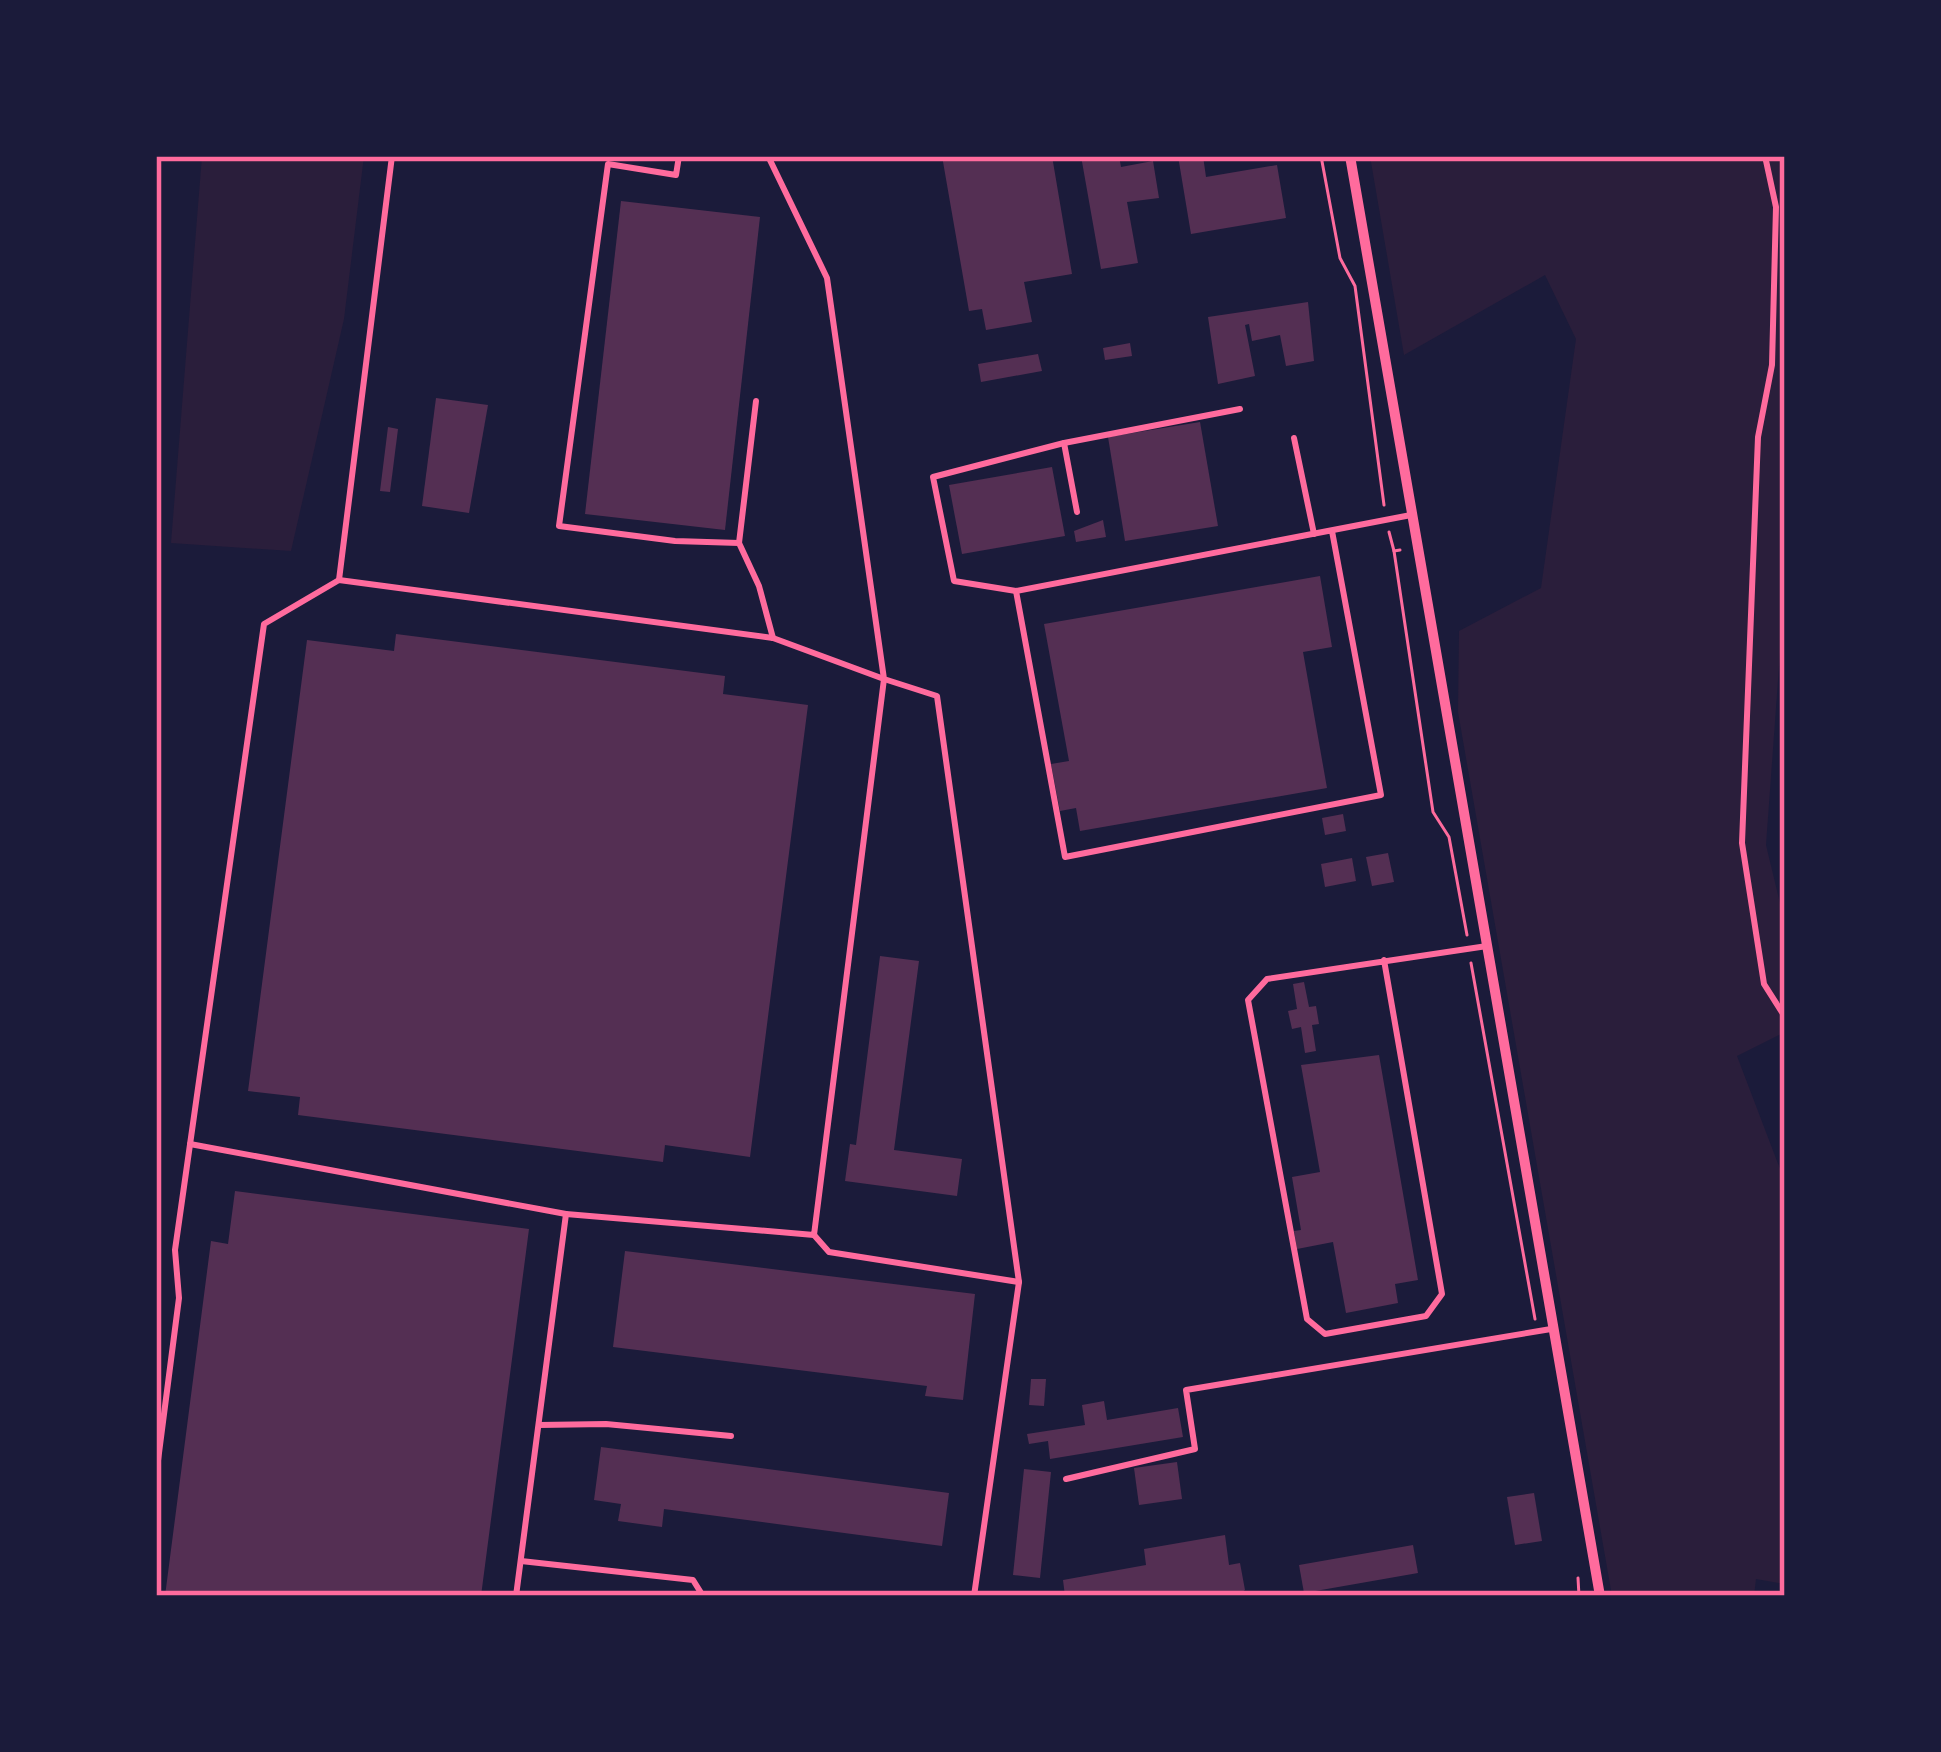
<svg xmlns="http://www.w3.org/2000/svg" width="1941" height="1752" font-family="'Noto Serif',serif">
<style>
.green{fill:#2a1e3b}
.building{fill:#542f53}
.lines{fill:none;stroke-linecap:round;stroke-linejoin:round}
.path{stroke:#ff6b9d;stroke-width:3}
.service{stroke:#ff6b9d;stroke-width:6}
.minor{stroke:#ff6b9d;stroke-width:10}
.neatline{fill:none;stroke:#ff6b9d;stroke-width:4.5}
</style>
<rect width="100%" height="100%" fill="#1b1b3a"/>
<g class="green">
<path d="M202,156H364L344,319L291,551L171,543Z"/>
<path d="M1370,156H1785V584L1766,845L1785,924V1032L1737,1056L1785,1182V1584L1756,1579L1754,1596H1612L1458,712L1459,631L1541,588L1576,339L1545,275L1404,355Z"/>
</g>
<g class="building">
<path d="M942,156H1052L1072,274L1024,282L1032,322L986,330L982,309L969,311Z"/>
<path d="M1081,156H1119L1121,167L1153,161L1159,198L1127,202L1138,263L1101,269Z"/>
<path d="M1178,156H1203L1206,177L1277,165L1286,218L1191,234Z"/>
<path d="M621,201L760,217L725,530L585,514Z"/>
<path d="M1308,302L1314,361L1286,366L1280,335L1252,341L1249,324L1245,325L1255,376L1218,384L1208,317Z"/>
<path d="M1130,343L1132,356L1105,360L1103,348Z"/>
<path d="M1038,354L1042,371L981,382L978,364Z"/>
<path d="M436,398L488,405L469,513L422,506Z"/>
<path d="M1200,422L1218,526L1125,541L1108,437Z"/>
<path d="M388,427L398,429L390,492L380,491Z"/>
<path d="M1052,467L1065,536L962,554L949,485Z"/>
<path d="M1103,520L1106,537L1076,542L1074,531Z"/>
<path d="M1320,576L1332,647L1303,652L1327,788L1080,831L1076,808L1060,811L1051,764L1069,761L1044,624Z"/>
<path d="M396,634L725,676L723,694L808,705L750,1157L665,1145L663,1162L298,1115L300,1097L248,1091L307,640L394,651Z"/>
<path d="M1343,814L1346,831L1325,835L1322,818Z"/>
<path d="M1388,853L1394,882L1372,886L1366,857Z"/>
<path d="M1352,858L1356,881L1325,887L1321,864Z"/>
<path d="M880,956L919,961L894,1150L962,1159L957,1196L845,1181L850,1144L856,1145Z"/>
<path d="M1304,982L1309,1007L1316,1006L1319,1024L1312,1025L1316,1051L1305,1053L1301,1027L1292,1029L1288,1011L1297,1009L1293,984Z"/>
<path d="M1379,1055L1418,1280L1395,1284L1398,1303L1346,1313L1333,1242L1297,1249L1294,1231L1301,1230L1292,1177L1320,1172L1301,1065Z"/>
<path d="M235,1191L529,1229L481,1596H165L211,1241L228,1244Z"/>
<path d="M625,1251L975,1294L963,1400L925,1396L927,1386L613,1347Z"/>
<path d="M1031,1379H1046L1044,1406L1029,1405Z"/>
<path d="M1104,1401L1107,1420L1178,1408L1183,1437L1050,1459L1048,1441L1029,1444L1027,1434L1085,1425L1082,1405Z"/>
<path d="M601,1447L949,1493L942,1546L664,1509L662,1527L618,1521L621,1504L594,1500Z"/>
<path d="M1177,1462L1182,1499L1139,1505L1134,1468Z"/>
<path d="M1024,1469L1051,1472L1040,1578L1013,1575Z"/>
<path d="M1534,1493L1542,1541L1515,1545L1507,1497Z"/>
<path d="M1225,1535L1229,1565L1240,1563L1245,1590L1236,1596H1065L1063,1580L1146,1565L1144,1549Z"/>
<path d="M1413,1545L1418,1573L1304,1593L1299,1565Z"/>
</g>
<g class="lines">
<g class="path">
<path d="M1321,156L1340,258L1355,286L1384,505"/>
<path d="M1389,532L1394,551L1400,550"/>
<path d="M1394,551L1433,812L1449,837L1467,935"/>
<path d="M1471,963L1535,1319"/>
<path d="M1578,1578L1579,1596"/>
</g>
<g class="service">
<path d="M679,156L676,175L608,164L559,526L675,541L739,543"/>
<path d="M768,156L827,278L884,679L937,696L1019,1282L974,1596"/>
<path d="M1765,156L1776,207L1772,365L1758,437L1742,843L1764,984L1785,1017"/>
<path d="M756,401L739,543L759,586L773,638"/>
<path d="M1294,438L1314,534"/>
<path d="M1064,443L1077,512"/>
<path d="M1332,531L1381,795L1065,857L1016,591L1411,515"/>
<path d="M339,580L392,156"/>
<path d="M1016,591L954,581L933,477L1064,443L1240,409"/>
<path d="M1384,960L1442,1294L1426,1316L1325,1334L1307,1319L1248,1000L1267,979L1487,946"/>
<path d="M190,1144L566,1214"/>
<path d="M814,1235L829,1252L1019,1282"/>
<path d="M539,1425L606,1424L731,1436"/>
<path d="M156,1476L179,1298L175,1250L264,624L339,580L773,638L884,679L814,1235L566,1214L516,1596"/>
<path d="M1066,1479L1195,1449L1186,1390L1551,1329"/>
<path d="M521,1561L693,1580L703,1596"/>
</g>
<path class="minor" d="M1350,156L1600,1596"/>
</g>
<rect width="1941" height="1752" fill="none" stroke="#1b1b3a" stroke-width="318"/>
<rect x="159" y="159" width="1623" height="1434" class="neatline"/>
</svg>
